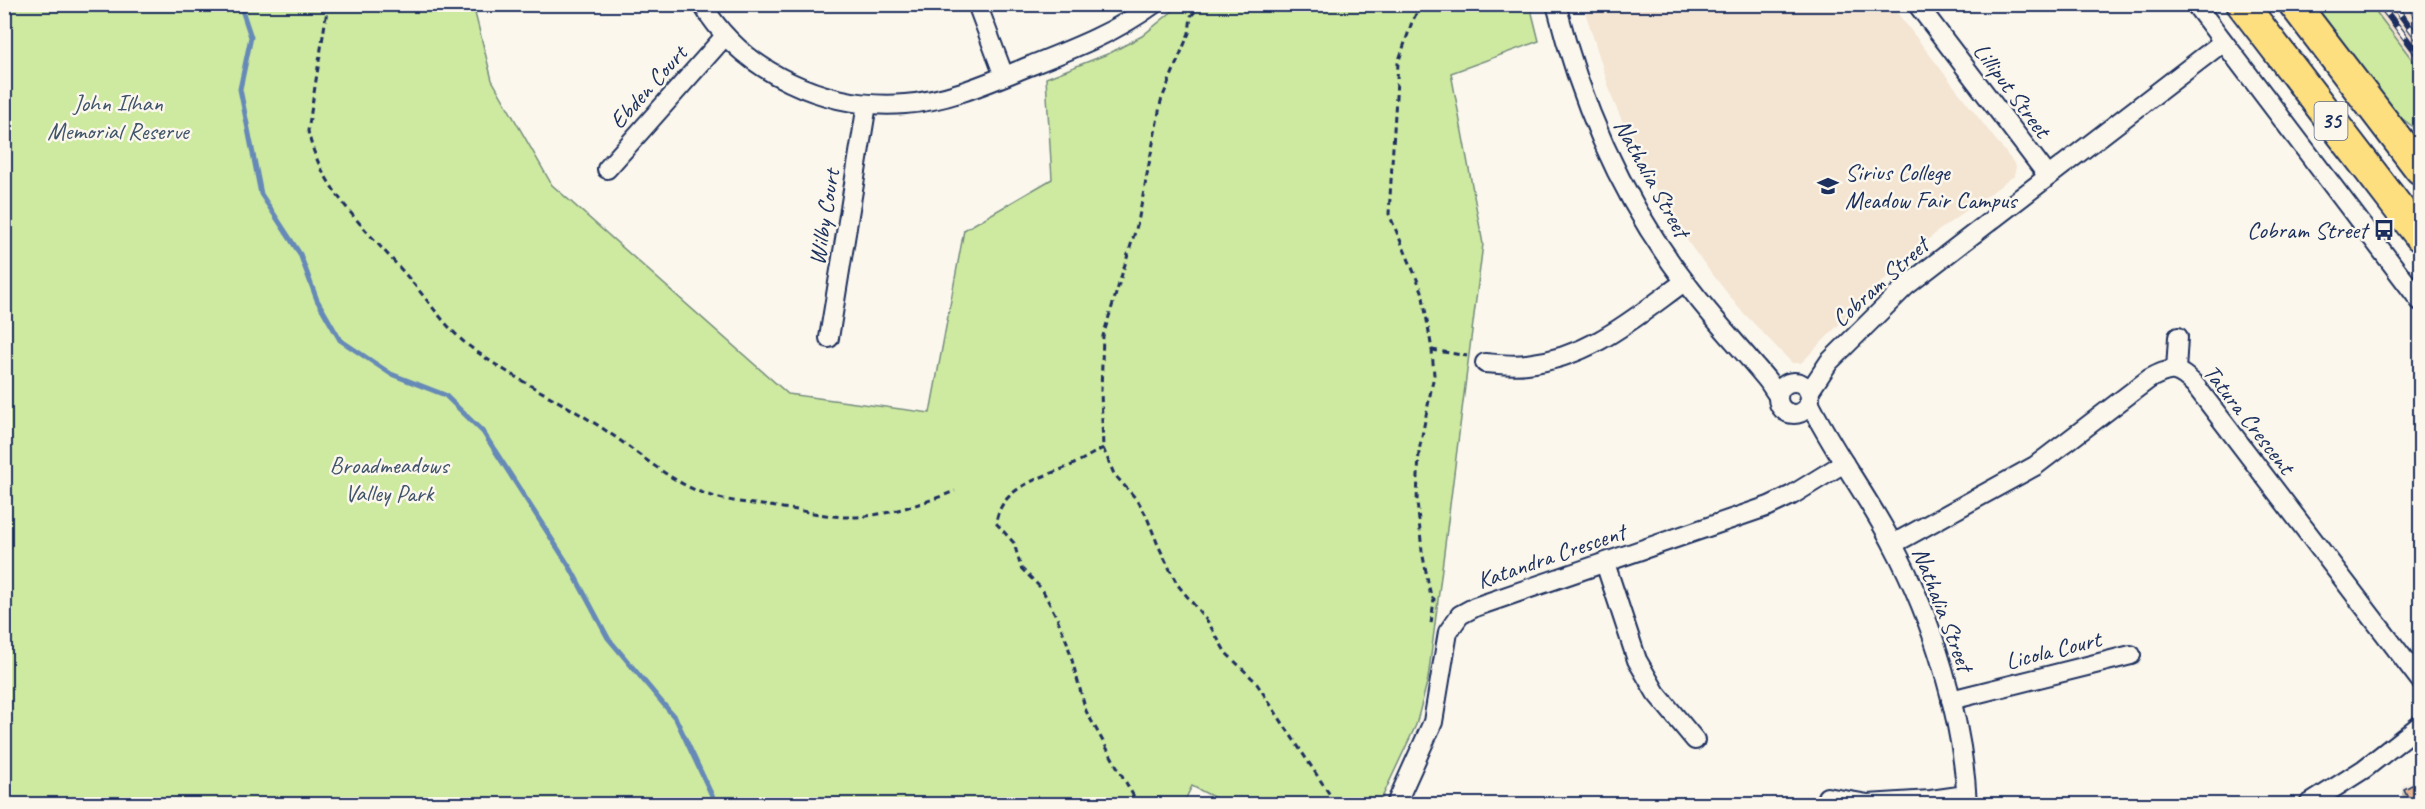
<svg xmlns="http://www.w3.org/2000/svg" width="2425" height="809" font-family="Caveat,sans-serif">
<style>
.built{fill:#f4e4d2}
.green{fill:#cee9a0;stroke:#748c7f;stroke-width:1.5}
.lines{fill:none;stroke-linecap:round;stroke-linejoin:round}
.stream{stroke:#668ab7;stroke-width:5}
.building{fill:#e4b694;stroke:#1b2f5e;stroke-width:1.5;filter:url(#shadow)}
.street-casing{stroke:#1b2f5e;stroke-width:22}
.primary-casing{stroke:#1b2f5e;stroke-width:34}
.path{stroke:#1b2f5e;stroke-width:3;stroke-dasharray:6 4.5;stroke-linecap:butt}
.street{stroke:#fbf7ec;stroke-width:18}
.primary{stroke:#fedf80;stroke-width:30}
.rail-casing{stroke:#1b2f5e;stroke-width:7}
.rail{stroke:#fbf7ec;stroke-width:4.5;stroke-dasharray:14;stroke-linecap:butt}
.labels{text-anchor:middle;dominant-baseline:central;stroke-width:5;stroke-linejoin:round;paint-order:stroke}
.shield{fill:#fbf7ec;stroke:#5e6b89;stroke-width:1.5}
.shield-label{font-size:22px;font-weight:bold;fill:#1b2f5e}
.street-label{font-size:24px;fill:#1b2f5e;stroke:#fbf7ec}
.park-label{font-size:24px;fill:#3f546b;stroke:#fbf7ec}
.poi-label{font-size:24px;fill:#1b2f5e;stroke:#fbf7ec;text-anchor:start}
</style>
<defs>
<filter id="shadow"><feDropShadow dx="-5.5" dy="5.5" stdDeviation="3" flood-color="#0004"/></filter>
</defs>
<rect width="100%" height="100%" fill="#fbf7ec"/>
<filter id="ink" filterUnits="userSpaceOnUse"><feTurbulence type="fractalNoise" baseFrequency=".0167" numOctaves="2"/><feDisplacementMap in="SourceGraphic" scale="12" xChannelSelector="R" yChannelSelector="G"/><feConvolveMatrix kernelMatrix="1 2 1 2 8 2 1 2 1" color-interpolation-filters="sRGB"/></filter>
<g filter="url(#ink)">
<g class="built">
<path d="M1583,5H1891L2016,166L2014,176L1938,231L1871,292L1801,363H1792L1738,307L1693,249L1666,208L1636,152L1613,100Z"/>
<path d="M2371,5H2418L2420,7V70Z"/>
</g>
<g class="green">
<path d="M5,4L473,5L492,80L552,185L788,394L930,413L964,230L1052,179L1046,78L1110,53L1142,36L1180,5H1530L1539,41L1451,73L1483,244L1428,679L1416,725L1379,804H1227L1192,786L1183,804H5Z"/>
<path d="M2311,5H2371L2420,70V132L2392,111Z"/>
</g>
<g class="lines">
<path class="stream" d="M240,4L251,37L240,89L261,194L300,254L317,300L340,340L391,374L445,395L483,432L571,569L608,638L676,719L716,804"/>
</g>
<path class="building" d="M2420,781V804H2411L2404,789Z"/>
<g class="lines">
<defs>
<g id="street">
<path d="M702,4C743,73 827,110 905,104C949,101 992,81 1032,65C1075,48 1116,32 1154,4"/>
<path d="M977,4L1004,76"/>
<path d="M1556,4C1581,104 1623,201 1686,283C1711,317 1741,348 1768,381L1778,396"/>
<path d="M1917,4L2048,176"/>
<path d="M2195,4L2420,301"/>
<path d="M607,169L725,36"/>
<path d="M829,338L867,104"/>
<path d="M1485,363C1498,364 1513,366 1527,364C1591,357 1634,318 1684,282"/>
<path d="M2176,370L2178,337"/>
<circle cx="1794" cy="398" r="16"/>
<path d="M1809,392L1829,362L1906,286L2223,42"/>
<path d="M1809,402C1833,451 1867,495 1892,543C1933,620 1963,718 1967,804"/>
<path d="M1893,544L2035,466L2149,379C2171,367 2177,367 2195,385L2420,680"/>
<path d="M1605,563L1637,660L1656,693L1695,740"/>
<path d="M1951,700L2131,655"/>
<path d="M1827,797L1868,804L1931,800L1966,795"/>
<path d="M1396,804L1433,722L1448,632L1460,615L1475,607L1769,506L1792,495L1844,463"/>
<path d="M2309,804L2364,769L2420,725"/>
</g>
<g id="primary">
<path d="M2242,4L2420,236"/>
<path d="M2294,4L2420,169"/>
</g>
</defs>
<use href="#street" class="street-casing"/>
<use href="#primary" class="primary-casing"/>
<g class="path">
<path d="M328,4L308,131C321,193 373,235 412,282C431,304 449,332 473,349C515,380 564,402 608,432C639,453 675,486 712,496C735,503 759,504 783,508C807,511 831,518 855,517C889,515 924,503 955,491"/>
<path d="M1202,4L1191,16L1189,33L1161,101L1138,222L1103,336L1101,391L1103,448L1114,474L1138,501L1146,515L1158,545L1177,584L1208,622L1226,653L1255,681L1336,804"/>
<path d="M1421,4L1412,22L1398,63L1389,214L1422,291L1432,350L1434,375L1419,451L1417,501L1422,551L1431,597L1434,599L1431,624"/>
<path d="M1202,5L1299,7L1314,4"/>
<path d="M1432,350L1467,356"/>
<path d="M1103,448C1092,454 1082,460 1070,466C1043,477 1000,487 996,523L1014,543L1021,568L1042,589L1057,618L1067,642L1086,711L1138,804"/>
</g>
<use href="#street" class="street"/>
<use href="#primary" class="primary"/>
<defs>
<g id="rail">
<path d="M2380,4L2420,57"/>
<path d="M2393,4L2420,41"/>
<path d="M2409,4L2420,20"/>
</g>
</defs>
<use href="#rail" class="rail-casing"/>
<use href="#rail" class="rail"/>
</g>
</g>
<defs>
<symbol id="school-bare" viewBox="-9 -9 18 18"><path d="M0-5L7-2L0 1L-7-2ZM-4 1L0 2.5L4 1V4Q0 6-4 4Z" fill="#1b2f5e" stroke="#fbf7ec" stroke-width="2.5" paint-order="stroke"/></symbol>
<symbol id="bus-bare" viewBox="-9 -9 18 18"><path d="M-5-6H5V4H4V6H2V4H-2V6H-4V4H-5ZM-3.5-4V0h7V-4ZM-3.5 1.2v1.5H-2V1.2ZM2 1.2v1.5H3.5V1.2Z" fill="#1b2f5e" stroke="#fbf7ec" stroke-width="2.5" paint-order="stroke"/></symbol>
</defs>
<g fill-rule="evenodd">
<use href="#school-bare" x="1813" y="171" width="30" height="30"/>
<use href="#bus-bare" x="2369" y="215" width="30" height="30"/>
</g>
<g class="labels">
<rect class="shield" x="2314.5" y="102" width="33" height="38" rx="4.5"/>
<g class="shield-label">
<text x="2331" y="121">35</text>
</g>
<g class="street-label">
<text transform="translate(648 87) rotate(-48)">Ebden Court</text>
<text transform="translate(2012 90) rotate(53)">Lilliput Street</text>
<text transform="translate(1652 178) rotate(61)">Nathalia Street</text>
<text transform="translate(824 217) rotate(-81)">Wilby Court</text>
<text transform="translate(1880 282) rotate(-42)">Cobram Street</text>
<text transform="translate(2249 419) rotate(52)">Tatura Crescent</text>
<text transform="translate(1551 556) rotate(-19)">Katandra Crescent</text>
<text transform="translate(1943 609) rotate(69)">Nathalia Street</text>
<text transform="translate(2053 650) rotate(-14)">Licola Court</text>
</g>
<g class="park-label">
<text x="118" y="103">John Ilhan<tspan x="118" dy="28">Memorial Reserve</tspan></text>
<text x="389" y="465">Broadmeadows<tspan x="389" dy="28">Valley Park</tspan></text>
</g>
<g class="poi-label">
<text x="1845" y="172">Sirius College<tspan x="1845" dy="28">Meadow Fair Campus</tspan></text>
<text x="2367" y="230" text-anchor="end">Cobram Street</text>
</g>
</g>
<rect width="2425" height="809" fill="none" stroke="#fbf7ec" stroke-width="24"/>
<rect x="12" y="12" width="2401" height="785" fill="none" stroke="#1b2f5e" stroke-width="2" filter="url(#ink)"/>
</svg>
